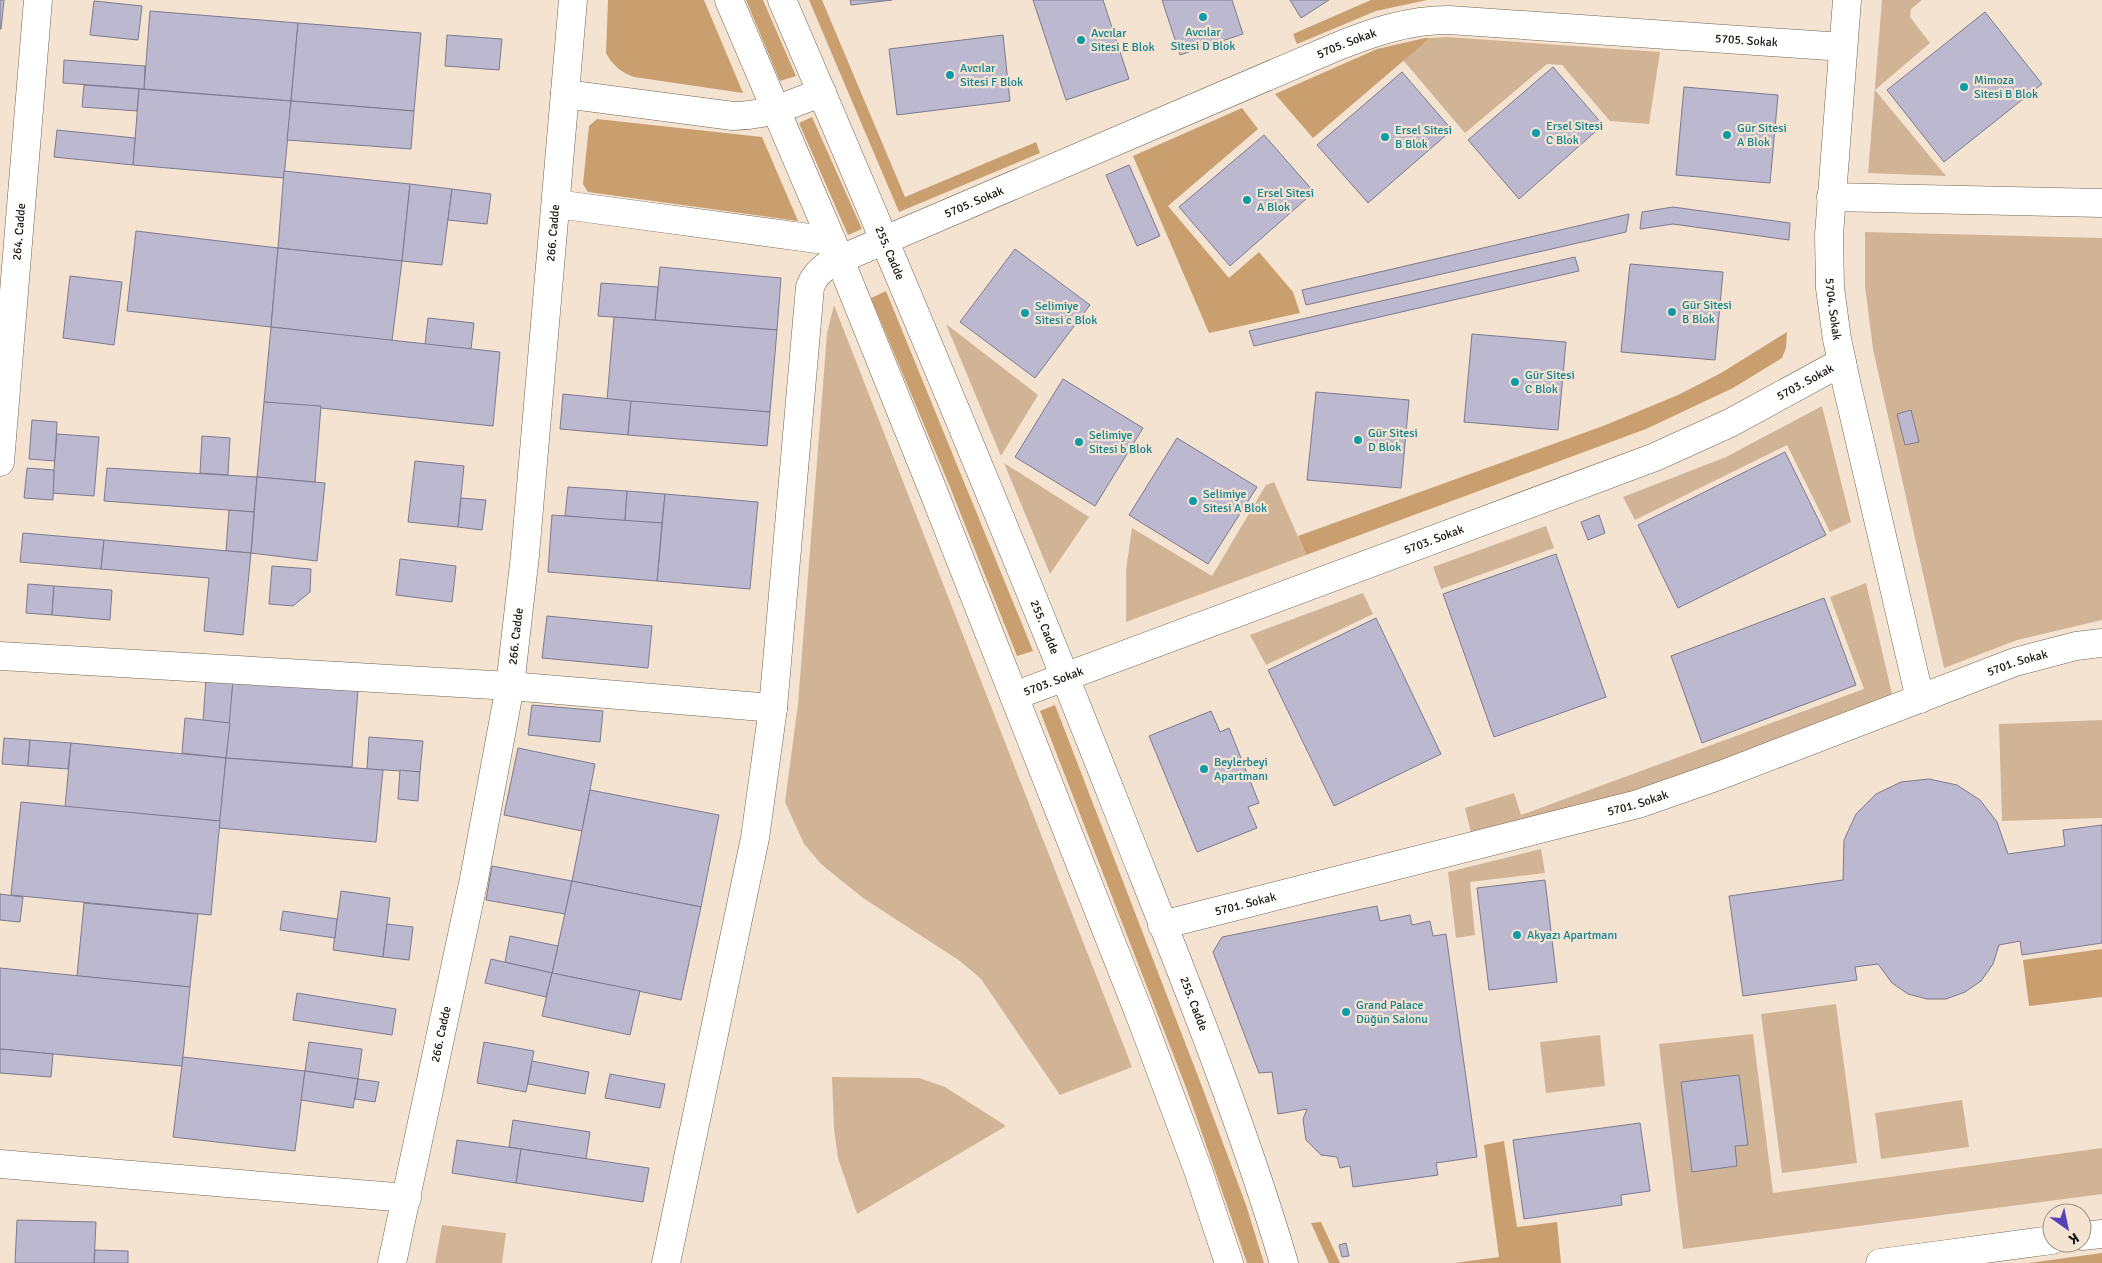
<svg xmlns="http://www.w3.org/2000/svg" width="2102" height="1263" font-family="Signika,sans-serif">
<style>
.green{fill:#d1b495}
.forest{fill:#ca9f70}
.building{fill:#bcb8cf;stroke:#7d7a8f}
.lines{fill:none;stroke-linecap:round;stroke-linejoin:round}
.minor-casing{stroke:#726352;stroke-width:29}
.major-casing{stroke:#726352;stroke-width:29}
.minor{stroke:#fff;stroke-width:28}
.major{stroke:#fff;stroke-width:28}
.culture-dot{fill:#0f9aa8;stroke:#f5e3d1;stroke-width:2}
.labels{text-anchor:middle;dominant-baseline:central;stroke-width:4.5;stroke-linejoin:round;paint-order:stroke}
.culture-label{font-size:12px;fill:#0d838f;stroke:#f5e3d1;text-anchor:start}
.street-label{font-size:12px;fill:#18120c;stroke:#f5e3d1}
</style>
<rect width="100%" height="100%" fill="#f5e3d1"/>
<g class="green">
<path d="M1882,0H1922L1911,9L1910,17L1930,43L1875,90L1946,176L1868,173Z"/>
<path d="M1447,37L1660,52L1649,124L1610,121L1562,65L1547,64L1465,133L1403,60L1430,38Z"/>
<path d="M1865,232L2102,238V620L2017,640L1944,668L1873,349L1865,286Z"/>
<path d="M834,305L1132,1067L1060,1095L981,979L960,961L863,898L821,864L804,844L785,802L798,704L827,333Z"/>
<path d="M946,324L1038,395L1001,456Z"/>
<path d="M1822,406L1851,522L1830,532L1787,445L1635,520L1623,497L1726,457Z"/>
<path d="M1004,463L1089,517L1050,574Z"/>
<path d="M1274,482L1306,555L1126,622V570L1132,528L1212,576L1266,485Z"/>
<path d="M1546,526L1554,548L1441,589L1433,567Z"/>
<path d="M1866,583L1892,694L1716,762L1630,792L1471,833L1465,808L1514,793L1521,815L1864,689L1830,597Z"/>
<path d="M1363,593L1373,614L1266,665L1250,635Z"/>
<path d="M2102,720V818L2002,821L1999,724Z"/>
<path d="M1541,849L1545,873L1470,882L1475,935L1456,938L1448,872Z"/>
<path d="M1836,1004L1857,1163L1782,1173L1761,1014Z"/>
<path d="M1753,1034L1773,1193L2102,1148V1194L1683,1249L1659,1044Z"/>
<path d="M1600,1035L1605,1086L1546,1093L1540,1042Z"/>
<path d="M832,1077L919,1078L945,1087L1006,1126L857,1214L838,1158L834,1129Z"/>
<path d="M1962,1100L1969,1147L1881,1159L1875,1113Z"/>
<path d="M442,1225L506,1233L502,1263H435Z"/>
</g>
<g class="forest">
<path d="M608,0H704L743,93L634,77C622,73 612,65 606,53Z"/>
<path d="M746,0H763L796,76L780,81Z"/>
<path d="M809,0H822L905,197L1036,142L1040,153L899,212Z"/>
<path d="M1371,0H1427L1376,11L1297,44L1293,34Z"/>
<path d="M1425,38H1430L1313,138L1275,94L1377,49Z"/>
<path d="M1242,108L1258,129L1168,206L1229,278L1259,252L1293,292L1300,313L1209,333L1133,156Z"/>
<path d="M812,117L862,229L848,235L799,123Z"/>
<path d="M597,119L762,137L798,221L588,192L583,184L589,126Z"/>
<path d="M886,291L1033,651L1017,656L950,487L871,298Z"/>
<path d="M1787,332L1786,348L1782,358L1733,388L1646,429L1306,555L1298,536L1603,426L1678,395L1721,373Z"/>
<path d="M1055,705L1201,1084L1246,1205L1264,1263H1247L1187,1090L1040,711Z"/>
<path d="M2102,949V997L2029,1006L2023,960Z"/>
<path d="M1504,1141L1517,1227L1557,1222L1561,1263H1454L1499,1257L1484,1145Z"/>
<path d="M1321,1222L1340,1263H1329L1311,1223Z"/>
<path d="M2102,1253V1263H2028Z"/>
</g>
<g class="building">
<path d="M0,0H4L1,29H0Z"/>
<path d="M850,0H892L851,5Z"/>
<path d="M1033,0H1103L1129,79L1066,100Z"/>
<path d="M1162,0H1232L1243,34L1180,55Z"/>
<path d="M1290,0H1329L1301,18Z"/>
<path d="M94,1L142,6L138,40L90,35Z"/>
<path d="M150,11L298,23L291,101L144,89Z"/>
<path d="M1985,12L2042,84L1944,162L1887,90Z"/>
<path d="M298,23L421,33L414,111L291,101Z"/>
<path d="M447,35L502,39L499,70L445,66Z"/>
<path d="M1003,35L1010,101L897,115L889,49Z"/>
<path d="M64,60L145,66L144,89L63,83Z"/>
<path d="M1553,67L1603,125L1519,199L1468,140Z"/>
<path d="M1402,72L1452,130L1368,203L1317,145Z"/>
<path d="M84,85L139,89L137,111L82,107Z"/>
<path d="M1684,87L1778,95L1770,183L1676,175Z"/>
<path d="M139,89L291,101L284,178L133,165Z"/>
<path d="M291,101L414,111L411,149L287,140Z"/>
<path d="M57,130L135,138L133,165L54,157Z"/>
<path d="M1264,135L1314,192L1230,266L1179,207Z"/>
<path d="M1129,165L1160,236L1137,246L1106,175Z"/>
<path d="M284,171L410,184L402,261L278,248Z"/>
<path d="M410,184L452,189L442,265L402,261Z"/>
<path d="M452,189L491,194L487,224L448,220Z"/>
<path d="M1673,207L1790,223L1789,240L1673,224L1640,229L1642,212Z"/>
<path d="M1629,214L1626,232L1306,305L1302,290Z"/>
<path d="M136,231L278,248L271,327L127,311Z"/>
<path d="M278,248L402,261L392,341L271,327Z"/>
<path d="M1015,249L1090,305L1035,378L960,322Z"/>
<path d="M1575,257L1579,271L1254,346L1249,331Z"/>
<path d="M1630,264L1723,272L1715,360L1621,352Z"/>
<path d="M660,267L781,278L777,330L655,320Z"/>
<path d="M70,276L122,282L114,345L63,338Z"/>
<path d="M601,283L658,287L655,320L598,316Z"/>
<path d="M614,317L777,330L770,412L607,400Z"/>
<path d="M428,318L474,323L471,349L425,345Z"/>
<path d="M271,327L500,352L493,426L264,402Z"/>
<path d="M1472,334L1566,342L1558,430L1464,422Z"/>
<path d="M1063,379L1143,428L1095,506L1015,457Z"/>
<path d="M1316,392L1409,400L1401,488L1307,480Z"/>
<path d="M563,394L631,401L628,435L560,429Z"/>
<path d="M631,401L770,412L767,446L628,435Z"/>
<path d="M264,402L321,406L315,482L257,477Z"/>
<path d="M1911,410L1919,442L1905,445L1897,414Z"/>
<path d="M32,420L57,422L55,461L29,459Z"/>
<path d="M57,434L99,437L94,496L52,493Z"/>
<path d="M202,436L230,438L228,475L200,473Z"/>
<path d="M1177,438L1257,487L1208,564L1129,515Z"/>
<path d="M1785,452L1826,535L1678,608L1638,525Z"/>
<path d="M415,461L464,466L458,527L408,522Z"/>
<path d="M27,468L54,470L53,500L24,498Z"/>
<path d="M107,468L257,477L254,512L104,501Z"/>
<path d="M257,477L325,483L317,561L251,553Z"/>
<path d="M568,487L627,491L625,521L565,516Z"/>
<path d="M627,491L665,494L662,523L625,521Z"/>
<path d="M665,494L758,502L750,589L657,581Z"/>
<path d="M461,498L486,500L482,530L458,527Z"/>
<path d="M229,510L254,512L251,553L226,551Z"/>
<path d="M552,515L662,523L657,581L548,572Z"/>
<path d="M1599,515L1605,533L1588,540L1581,522Z"/>
<path d="M23,533L104,540L101,569L20,562Z"/>
<path d="M104,540L251,553L243,635L204,631L209,578L101,569Z"/>
<path d="M1556,554L1606,697L1494,737L1443,594Z"/>
<path d="M400,559L456,566L452,602L396,595Z"/>
<path d="M272,566L311,569L310,592L293,606L269,604Z"/>
<path d="M28,584L54,586L52,615L26,613Z"/>
<path d="M54,586L112,590L110,620L52,615Z"/>
<path d="M1824,598L1856,685L1702,743L1671,656Z"/>
<path d="M547,616L652,626L648,668L542,658Z"/>
<path d="M1376,618L1441,754L1334,806L1268,670Z"/>
<path d="M206,679L233,681L230,723L203,721Z"/>
<path d="M233,681L358,690L352,767L226,758Z"/>
<path d="M532,705L603,711L600,742L528,735Z"/>
<path d="M1211,711L1220,732L1229,728L1259,803L1248,807L1257,828L1197,852L1149,736Z"/>
<path d="M185,718L230,723L226,758L182,753Z"/>
<path d="M369,737L423,741L420,772L367,769Z"/>
<path d="M4,738L30,740L28,766L2,764Z"/>
<path d="M30,740L71,743L68,769L28,766Z"/>
<path d="M71,743L226,758L220,821L65,807Z"/>
<path d="M518,748L595,764L582,831L504,815Z"/>
<path d="M226,758L383,770L376,842L219,828Z"/>
<path d="M400,770L420,772L418,801L398,799Z"/>
<path d="M1929,779L1957,785L1980,800L1997,822L2008,854L2065,846L2063,830L2102,825V943L2022,955L2020,941L1999,945L1993,964L1981,981L1965,992L1946,999H1927L1908,994L1892,983L1878,964L1855,967L1857,980L1743,996L1729,896L1843,880L1844,840L1856,814L1876,794L1901,782Z"/>
<path d="M590,790L719,815L701,907L572,881Z"/>
<path d="M21,802L220,821L211,915L11,895Z"/>
<path d="M492,866L572,881L565,914L486,900Z"/>
<path d="M1545,880L1557,982L1489,990L1477,888Z"/>
<path d="M572,881L701,907L681,1000L552,973Z"/>
<path d="M341,891L390,898L383,957L333,950Z"/>
<path d="M0,894L23,897L20,922L0,920Z"/>
<path d="M84,903L198,914L190,987L77,976Z"/>
<path d="M1377,906L1380,921L1410,915L1412,925L1430,921L1433,936L1446,934L1477,1157L1436,1163L1438,1175L1353,1187L1350,1166L1340,1168L1337,1157L1321,1155L1306,1140L1303,1119L1307,1109L1278,1114L1272,1072L1259,1073L1213,952L1222,937Z"/>
<path d="M283,911L337,919L335,938L280,930Z"/>
<path d="M387,924L413,927L409,960L383,957Z"/>
<path d="M510,936L558,946L552,973L505,962Z"/>
<path d="M491,959L552,973L546,997L485,983Z"/>
<path d="M0,968L190,987L182,1066L0,1049Z"/>
<path d="M552,973L640,991L630,1035L542,1016Z"/>
<path d="M297,993L396,1009L392,1035L293,1020Z"/>
<path d="M309,1042L362,1049L358,1079L305,1071Z"/>
<path d="M484,1042L534,1051L526,1092L477,1083Z"/>
<path d="M0,1049L53,1054L51,1077L0,1073Z"/>
<path d="M183,1057L305,1071L295,1151L173,1137Z"/>
<path d="M532,1061L589,1072L585,1094L528,1084Z"/>
<path d="M305,1071L358,1079L353,1108L301,1100Z"/>
<path d="M610,1074L665,1084L660,1108L605,1098Z"/>
<path d="M1739,1075L1748,1145L1735,1146L1737,1166L1692,1172L1681,1082Z"/>
<path d="M358,1079L379,1082L375,1102L355,1099Z"/>
<path d="M513,1120L590,1132L586,1159L509,1147Z"/>
<path d="M1640,1123L1650,1191L1621,1195L1622,1205L1524,1219L1513,1140Z"/>
<path d="M457,1140L521,1149L516,1183L452,1173Z"/>
<path d="M521,1149L649,1168L643,1202L516,1183Z"/>
<path d="M17,1220L96,1222L94,1263H15Z"/>
<path d="M1346,1243L1349,1256L1342,1257L1339,1245Z"/>
<path d="M95,1250L128,1251V1263H94Z"/>
</g>
<g class="lines">
<defs>
<g id="minor">
<path id="s1" d="M1847,0L1829,235L1830,288L1837,339L1847,386L1920,699"/>
<path d="M565,94L733,116C766,116 792,104 822,92"/>
<path d="M1831,197L2102,203"/>
<path d="M556,204L832,241"/>
<path id="s2" d="M0,462L38,0"/>
<path d="M0,656L510,686L773,708"/>
<path id="s3" d="M1014,696L1655,457L1730,423L1842,362"/>
<path id="s4" d="M1162,925L1638,804L1721,775L2015,662L2076,646L2102,643"/>
<path d="M0,1164L407,1198"/>
<path id="s5" d="M392,1263L474,879L510,686L525,555L573,0"/>
<path id="s6" d="M666,1263L755,838L773,708L810,287C814,276 820,271 829,264L1336,47C1373,32 1408,20 1449,20L1843,47"/>
</g>
<g id="major">
<path d="M729,0L840,260L932,488L1141,1018L1198,1170L1229,1263"/>
<path id="s7" d="M782,0C897,268 1010,536 1117,808C1176,958 1238,1108 1284,1263"/>
<path d="M2082,1236L2102,1234"/>
<path d="M1880,1263L2052,1240"/>
</g>
</defs>
<use href="#minor" class="minor-casing"/>
<use href="#major" class="major-casing"/>
<use href="#minor" class="minor"/>
<use href="#major" class="major"/>
</g>
<g class="culture-dot">
<circle cx="1203" cy="17" r="5"/>
<circle cx="1081" cy="40" r="5"/>
<circle cx="950" cy="75" r="5"/>
<circle cx="1964" cy="87" r="5"/>
<circle cx="1536" cy="133" r="5"/>
<circle cx="1727" cy="135" r="5"/>
<circle cx="1385" cy="137" r="5"/>
<circle cx="1247" cy="200" r="5"/>
<circle cx="1672" cy="312" r="5"/>
<circle cx="1025" cy="313" r="5"/>
<circle cx="1515" cy="382" r="5"/>
<circle cx="1358" cy="440" r="5"/>
<circle cx="1079" cy="442" r="5"/>
<circle cx="1193" cy="501" r="5"/>
<circle cx="1204" cy="769" r="5"/>
<circle cx="1517" cy="935" r="5"/>
<circle cx="1346" cy="1012" r="5"/>
</g>
<g class="labels">
<g class="culture-label">
<text x="1203" y="32" text-anchor="middle">Avcılar<tspan x="1203" dy="14">Sitesi D Blok</tspan></text>
<text x="1091" y="33">Avcılar<tspan x="1091" dy="14">Sitesi E Blok</tspan></text>
<text x="960" y="68">Avcılar<tspan x="960" dy="14">Sitesi F Blok</tspan></text>
<text x="1974" y="80">Mimoza<tspan x="1974" dy="14">Sitesi B Blok</tspan></text>
<text x="1546" y="126">Ersel Sitesi<tspan x="1546" dy="14">C Blok</tspan></text>
<text x="1737" y="128">Gür Sitesi<tspan x="1737" dy="14">A Blok</tspan></text>
<text x="1395" y="130">Ersel Sitesi<tspan x="1395" dy="14">B Blok</tspan></text>
<text x="1257" y="193">Ersel Sitesi<tspan x="1257" dy="14">A Blok</tspan></text>
<text x="1682" y="305">Gür Sitesi<tspan x="1682" dy="14">B Blok</tspan></text>
<text x="1035" y="306">Selimiye<tspan x="1035" dy="14">Sitesi c Blok</tspan></text>
<text x="1525" y="375">Gür Sitesi<tspan x="1525" dy="14">C Blok</tspan></text>
<text x="1368" y="433">Gür Sitesi<tspan x="1368" dy="14">D Blok</tspan></text>
<text x="1089" y="435">Selimiye<tspan x="1089" dy="14">Sitesi b Blok</tspan></text>
<text x="1203" y="494">Selimiye<tspan x="1203" dy="14">Sitesi A Blok</tspan></text>
<text x="1214" y="762">Beylerbeyi<tspan x="1214" dy="14">Apartmanı</tspan></text>
<text x="1527" y="935">Akyazı Apartmanı</text>
<text x="1356" y="1005">Grand Palace<tspan x="1356" dy="14">Düğün Salonu</tspan></text>
</g>
<g class="street-label">
<text stroke="none"><textPath href="#s6" startOffset="1985">5705. Sokak</textPath></text>
<text stroke="none"><textPath href="#s6" startOffset="1581">5705. Sokak</textPath></text>
<text stroke="none"><textPath href="#s6" startOffset="1176">5705. Sokak</textPath></text>
<text stroke="none"><textPath href="#s2" startOffset="231">264. Cadde</textPath></text>
<text stroke="none"><textPath href="#s5" startOffset="1044">266. Cadde</textPath></text>
<text stroke="none"><textPath href="#s7" startOffset="275">255. Cadde</textPath></text>
<text stroke="none"><textPath href="#s1" startOffset="310">5704. Sokak</textPath></text>
<text stroke="none"><textPath href="#s3" startOffset="852">5703. Sokak</textPath></text>
<text stroke="none"><textPath href="#s3" startOffset="448">5703. Sokak</textPath></text>
<text stroke="none"><textPath href="#s7" startOffset="680">255. Cadde</textPath></text>
<text stroke="none"><textPath href="#s5" startOffset="639">266. Cadde</textPath></text>
<text stroke="none"><textPath href="#s4" startOffset="896">5701. Sokak</textPath></text>
<text stroke="none"><textPath href="#s3" startOffset="42">5703. Sokak</textPath></text>
<text stroke="none"><textPath href="#s4" startOffset="491">5701. Sokak</textPath></text>
<text stroke="none"><textPath href="#s4" startOffset="86">5701. Sokak</textPath></text>
<text stroke="none"><textPath href="#s7" startOffset="1085">255. Cadde</textPath></text>
<text stroke="none"><textPath href="#s5" startOffset="234">266. Cadde</textPath></text>
</g>
</g>
<g transform="translate(2067 1228) rotate(147)"><circle r="24" fill="#f5e3d1" stroke="#9d8f82"/>
<path d="M0-4L9 19L0 12L-9 19Z" fill="#5541b8"/>
<text y="-8" font-size="14" font-weight="bold" text-anchor="middle" fill="#18120c">K</text>
</g>
</svg>
